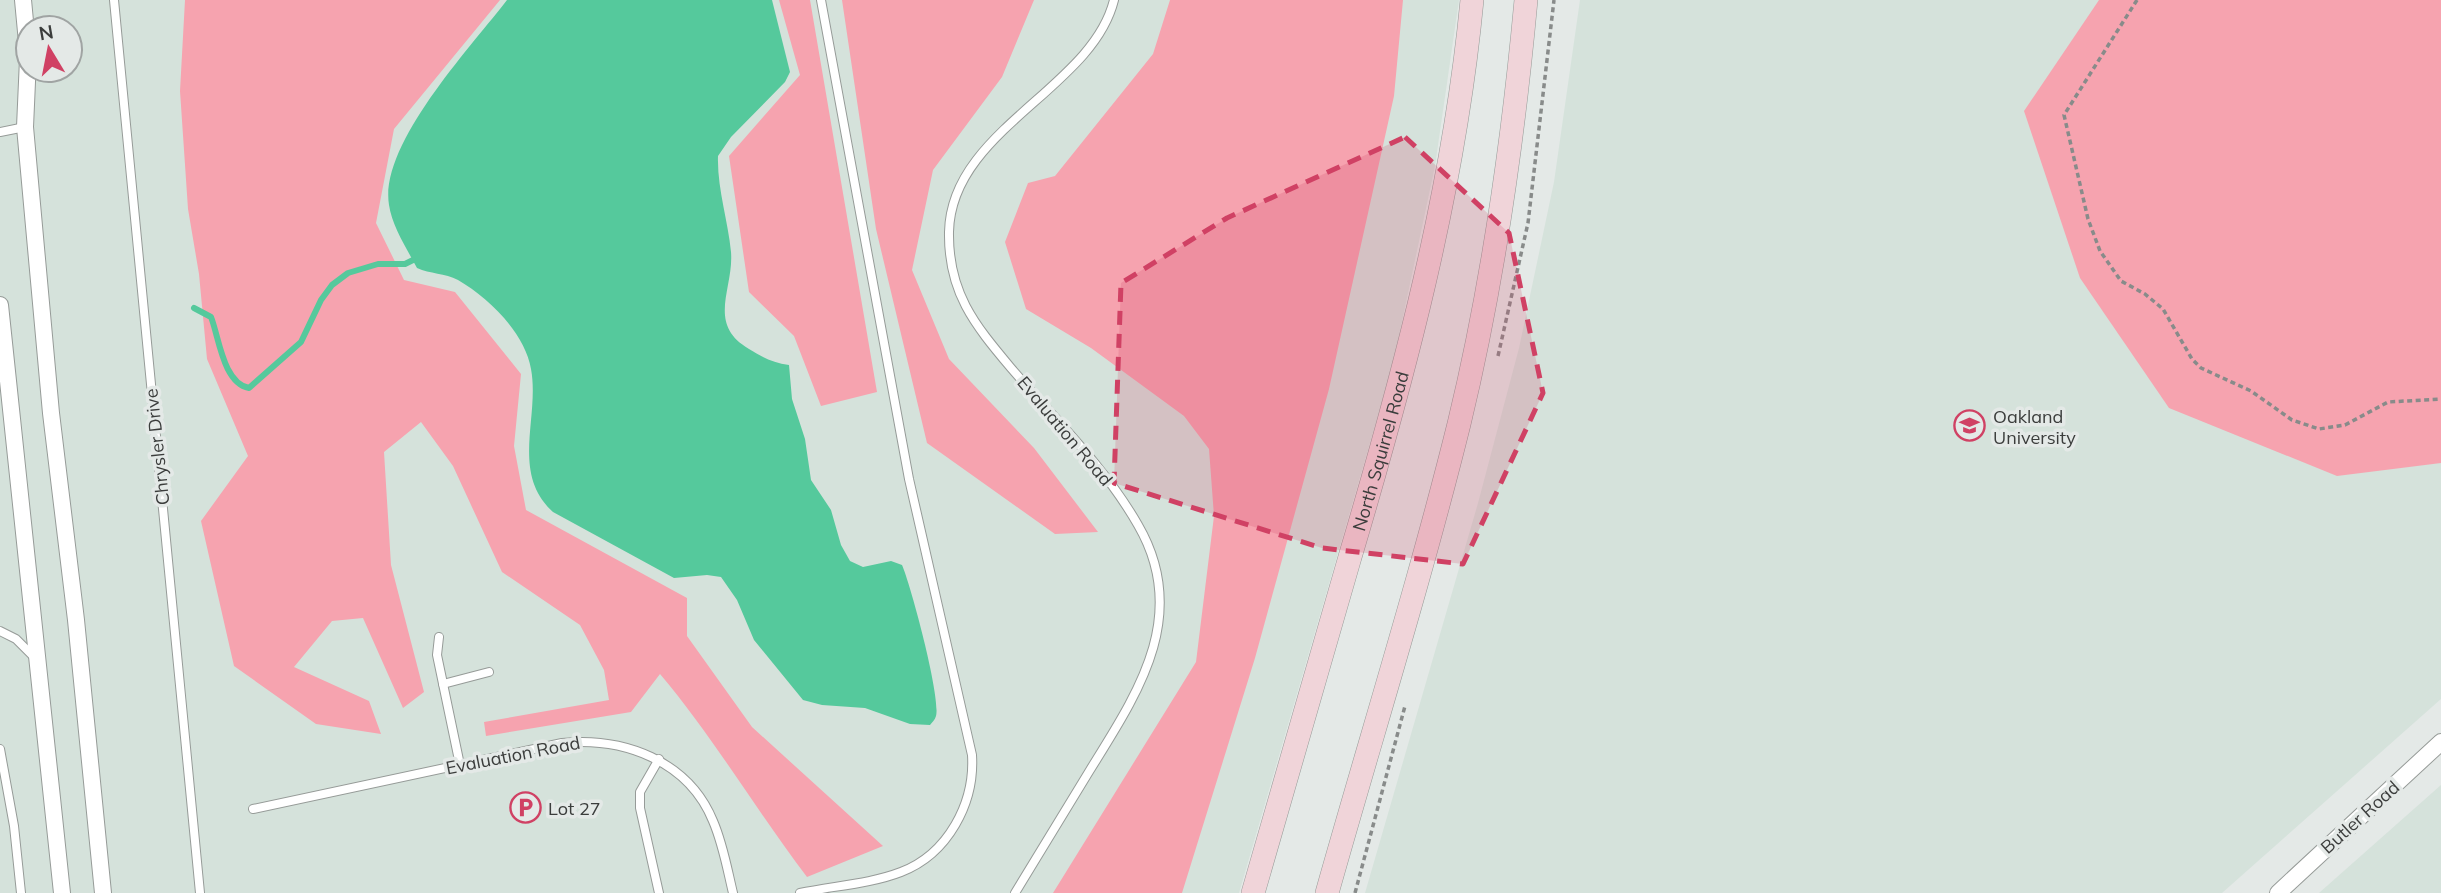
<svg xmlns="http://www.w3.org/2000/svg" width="2441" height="893" font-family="Mulish,sans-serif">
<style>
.built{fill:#d5e2db;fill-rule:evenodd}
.green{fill:#f6a3af}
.water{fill:#55c99c}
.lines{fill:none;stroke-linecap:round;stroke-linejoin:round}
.stream{stroke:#55c99c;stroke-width:6}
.service-casing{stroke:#969b98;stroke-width:10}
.minor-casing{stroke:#969b98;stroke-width:18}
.secondary-casing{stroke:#969b98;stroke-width:24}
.path{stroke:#888b8a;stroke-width:3.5;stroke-dasharray:5 3.5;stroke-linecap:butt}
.service{stroke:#fff;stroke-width:8}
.minor{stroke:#fff;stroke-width:16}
.secondary{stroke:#f0d4d9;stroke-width:23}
.marked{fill:#d04164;fill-opacity:0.2;stroke:#d04164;stroke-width:5;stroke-dasharray:14 9;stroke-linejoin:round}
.labels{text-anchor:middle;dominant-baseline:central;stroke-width:7;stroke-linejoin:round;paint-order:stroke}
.poi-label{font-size:18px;fill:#3b3d3c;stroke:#e4e9e7;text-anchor:start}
.street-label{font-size:18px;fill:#3b3d3c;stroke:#e4e9e7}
</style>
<rect width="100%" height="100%" fill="#e4e9e7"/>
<g class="built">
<path d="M0,0H1459L1435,166L1393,364L1239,893H0ZM28,28H70V70H28Z"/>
<path d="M1580,0H2441V699L2222,893H1365L1478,503L1519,348L1554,182Z"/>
<path d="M2441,785V893H2319Z"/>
</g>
<g class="green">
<path d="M185,0H500L394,129L376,223L404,280L455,292L521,374L514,446L526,510L687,598V636L752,727L883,846L807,877C756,810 714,738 660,674L631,712L486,736L484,722L609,700L604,670L580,625L502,572L453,466L421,422L384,452L391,565L424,692L403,708L363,618L332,621L294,667L369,701L381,734L316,724L234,666L201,521L248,456L207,359L199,274L188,209L180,91Z"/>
<path d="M779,0H810L877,392L821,406L794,336L749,292L729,156L800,75Z"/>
<path d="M842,0H1034L1002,77L933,170L912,270L949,359L1034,448L1098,532L1055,534L927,443L876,229Z"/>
<path d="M1170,0H1403L1394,96L1329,389L1255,658L1182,893H1053L1196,662L1214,516L1209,449L1184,416L1091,348L1026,309L1005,242L1028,183L1055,176L1153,54Z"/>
<path d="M2099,0H2441V463L2337,476L2169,408L2080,278L2024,111Z"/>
</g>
<path class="water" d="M507,0H772L790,72L785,82L731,137L718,156C717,188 728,220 731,252C734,289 706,324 749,349C762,357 773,363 789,365L792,399L805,439L811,480L831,510L841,545L850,561L863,567L891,561L902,565C911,586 941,697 936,716C935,720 932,722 930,725L910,724L865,708L822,705L803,700L754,640L737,600L721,577L707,575L674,578L553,512C510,473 540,417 531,369C525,333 489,298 458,280C445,273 430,274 417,268C407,249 392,226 389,205C379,144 472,46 507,0Z"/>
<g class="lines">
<path class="stream" d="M194,308L211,317C219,337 223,383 249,388L301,342L321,300L332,285L348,273L378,264H405L413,260"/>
<defs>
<g id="service">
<path d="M114,0L200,893"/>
<path d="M0,132L25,127"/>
<path d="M0,631L16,639L33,656"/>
<path d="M439,637L437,655L460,765"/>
<path d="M443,684L489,672"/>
<path d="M0,749L14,826L21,893"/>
<path d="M253,809L562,743C623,737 688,760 713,821C723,844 727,868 733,893"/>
<path d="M659,893L640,808V792L659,759"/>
<path d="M800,893C832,886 870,884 901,872C948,854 975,803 972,755L909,479L821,0"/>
<path d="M1015,893C1040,852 1065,811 1090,770C1137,694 1191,616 1138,525C1105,467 1054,418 1011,368C974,324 948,292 949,232C951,130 1092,89 1114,0"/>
</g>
<g id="minor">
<path d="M23,0L28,53"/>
<path d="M28,59L25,127L51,413L76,620L103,893"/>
<path d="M0,305L62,893"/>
<path d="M2278,893L2441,742"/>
</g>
<g id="secondary">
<path id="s1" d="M1253,893C1286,781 1318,669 1350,557C1404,375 1454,190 1472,0"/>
<path d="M1327,893C1371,737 1420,581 1459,424C1493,284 1513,142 1526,0"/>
</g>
</defs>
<use href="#service" class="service-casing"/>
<use href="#minor" class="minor-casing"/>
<use href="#secondary" class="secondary-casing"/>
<g class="path">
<path d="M2137,0L2064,115L2088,219L2100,251L2121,281L2145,294L2163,309L2192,359L2201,368L2251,391L2292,420L2319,429L2345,425L2388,402L2441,399"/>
<path d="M1498,356L1528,223L1554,0"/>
<path d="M1355,893L1405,706"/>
</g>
<use href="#service" class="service"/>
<use href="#minor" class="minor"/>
<use href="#secondary" class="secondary"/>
</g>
<path class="marked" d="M1405,137L1509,233L1543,393L1463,564L1322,548L1114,483L1121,283L1227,218Z"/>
<defs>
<symbol id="university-ring" viewBox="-11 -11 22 22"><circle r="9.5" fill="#e4e9e7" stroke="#d04164" stroke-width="1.5"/><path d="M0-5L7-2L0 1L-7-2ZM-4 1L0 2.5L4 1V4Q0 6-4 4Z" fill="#d04164"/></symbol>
<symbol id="parking-ring" viewBox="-11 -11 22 22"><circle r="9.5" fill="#e4e9e7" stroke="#d04164" stroke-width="1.5"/><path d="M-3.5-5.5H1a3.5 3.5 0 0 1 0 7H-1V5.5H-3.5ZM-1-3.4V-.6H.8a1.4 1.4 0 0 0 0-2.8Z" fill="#d04164"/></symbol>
</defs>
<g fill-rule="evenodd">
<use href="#university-ring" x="1952" y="408" width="35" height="35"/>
<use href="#parking-ring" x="508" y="790" width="35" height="35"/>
</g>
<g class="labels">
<g class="poi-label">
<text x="1993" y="416">Oakland<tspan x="1993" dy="21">University</tspan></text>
<text x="548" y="808">Lot 27</text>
</g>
<g class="street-label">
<text transform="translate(1065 431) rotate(50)">Evaluation Road</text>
<text transform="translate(157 447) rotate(-96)">Chrysler Drive</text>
<text stroke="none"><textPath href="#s1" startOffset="460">North Squirrel Road</textPath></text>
<text transform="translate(513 755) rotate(-11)">Evaluation Road</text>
<text transform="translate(2360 817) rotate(-42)">Butler Road</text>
</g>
</g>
<g transform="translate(49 49) rotate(350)"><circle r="33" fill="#e4e9e7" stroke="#a0a4a3" stroke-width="2"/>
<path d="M0-5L12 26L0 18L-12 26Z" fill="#d04164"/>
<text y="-10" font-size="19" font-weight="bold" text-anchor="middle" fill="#3b3d3c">N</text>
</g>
</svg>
